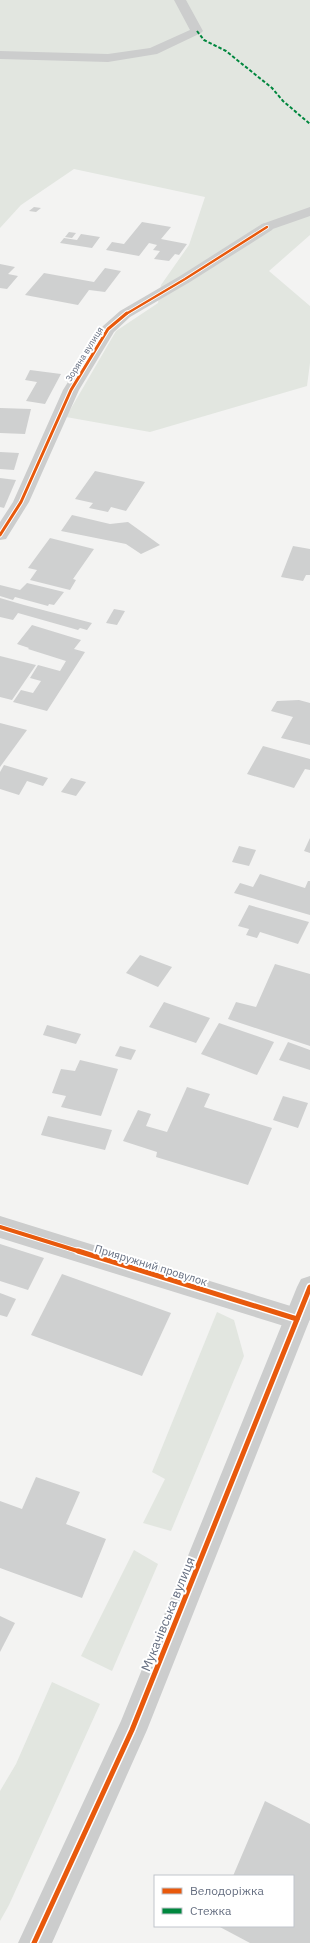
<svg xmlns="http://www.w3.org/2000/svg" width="310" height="1943" font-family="'IBM Plex Sans',sans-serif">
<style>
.green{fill:#e2e6e0}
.building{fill:#cfd0d0}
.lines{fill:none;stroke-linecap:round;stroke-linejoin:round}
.service{fill:#cccdcd;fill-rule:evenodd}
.minor{fill:#cccdcd;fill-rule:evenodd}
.tertiary{fill:#cccdcd;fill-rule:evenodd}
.quiet{stroke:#00873e;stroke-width:2;stroke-dasharray:3.5 2;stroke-linecap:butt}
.cycleway-far3-casing{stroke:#fff;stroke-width:4}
.cycleway-far2-casing{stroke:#fff;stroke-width:5}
.cycleway-far1-casing{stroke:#fff;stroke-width:6}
.cycleway-casing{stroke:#fff;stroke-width:8}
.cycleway-far3{stroke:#e8590c;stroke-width:2.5}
.cycleway-far2{stroke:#e8590c;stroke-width:3}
.cycleway-far1{stroke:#e8590c;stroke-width:4}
.cycleway{stroke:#e8590c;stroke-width:5}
.labels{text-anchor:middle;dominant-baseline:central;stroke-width:4;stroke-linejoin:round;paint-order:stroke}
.far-street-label{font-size:9px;fill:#656e80;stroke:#fff}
.street-label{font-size:11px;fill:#656e80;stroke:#fff}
.near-street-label{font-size:13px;fill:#656e80;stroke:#fff}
</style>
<rect width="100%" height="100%" fill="#f3f3f2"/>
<g class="green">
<path d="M0,0H310V235L269,271L310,306V363L307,386L150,432L66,417L116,331L158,303L161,285L189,245L205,197L74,169L21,205L0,228Z"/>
<path d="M217,1312L234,1320L244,1356L171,1531L143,1523L165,1479L152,1472Z"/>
<path d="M134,1550L158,1564L112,1671L81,1656Z"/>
<path d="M52,1682L100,1704L9,1905L0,1921V1791L16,1764Z"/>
</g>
<g class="building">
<path d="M34,207L41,208L36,212L29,211Z"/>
<path d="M142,222L171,227L161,239L187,244L179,255L175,254L169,261L154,259L160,251L153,250L157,245L149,243L139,256L106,250L112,242L124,244Z"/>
<path d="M69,232L76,233L72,238L65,237Z"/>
<path d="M81,234L100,237L92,248L60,243L64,238L77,240Z"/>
<path d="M0,264L15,267L8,274L18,276L7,289L0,288Z"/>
<path d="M105,268L121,271L105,292L89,290L78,305L25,295L44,273L94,282Z"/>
<path d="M30,370L61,374L45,404L26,401L37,382L25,380Z"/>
<path d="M0,408L31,409L25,434L0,433Z"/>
<path d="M0,452L19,453L14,470L0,469Z"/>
<path d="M95,471L145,482L126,511L111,507L108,512L89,508L93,503L75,499Z"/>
<path d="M0,478L16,480L4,508L0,507Z"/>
<path d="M72,515L110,524L128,522L160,545L141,554L126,544L61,531Z"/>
<path d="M50,538L94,549L73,579L76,580L70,590L30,580L37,570L28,568Z"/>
<path d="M293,546L310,549V575H306L303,581L281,577Z"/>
<path d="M27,583L64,592L54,605L49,604L48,606L15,597L13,600L0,596V585L20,590Z"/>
<path d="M0,598L24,605L92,623L87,630L80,628L78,630L18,613L13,620L0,617Z"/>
<path d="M114,609L125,611L117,625L106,623Z"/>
<path d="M32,625L81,640L74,649L85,652L47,711L13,702L21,690L33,693L41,681L30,678L38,665L60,671L66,661L28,649L29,648L17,644Z"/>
<path d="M0,656L36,665L12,700L0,697Z"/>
<path d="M299,700L310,703V745L281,738L293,717L271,711L277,701Z"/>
<path d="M0,723L27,730L0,767Z"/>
<path d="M263,746L310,759V770L305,769L294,788L247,774Z"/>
<path d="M4,765L48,778L43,786L27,781L19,795L0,789V772Z"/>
<path d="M71,778L86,782L76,796L61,792Z"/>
<path d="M310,838V853L304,851Z"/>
<path d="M239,846L256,850L249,866L232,862Z"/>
<path d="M260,874L305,888L308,881H310V915L234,893L240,883L253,887Z"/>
<path d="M249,905L309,922L298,944L260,932L257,938L246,935L249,929L238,926Z"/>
<path d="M140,955L172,967L158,987L126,973Z"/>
<path d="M275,964L310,974V1046L228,1019L236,1002L256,1007Z"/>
<path d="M164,1002L210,1018L196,1043L149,1027Z"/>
<path d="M219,1023L274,1042L257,1075L201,1054Z"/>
<path d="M47,1025L81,1034L76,1044L43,1035Z"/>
<path d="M288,1042L310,1050V1070L279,1060Z"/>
<path d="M120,1046L136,1050L131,1060L115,1056Z"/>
<path d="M80,1060L118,1069L101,1116L61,1107L66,1096L52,1093L61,1069L75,1071Z"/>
<path d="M187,1087L210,1094L204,1107L272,1128L248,1185L156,1157L157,1152L123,1141L138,1110L151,1114L146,1126L167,1132Z"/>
<path d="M283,1096L308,1103L298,1128L273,1120Z"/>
<path d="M48,1116L112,1130L105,1150L41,1135Z"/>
<path d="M0,1244L44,1258L28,1290L0,1281Z"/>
<path d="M62,1274L171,1313L142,1376L31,1335Z"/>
<path d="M0,1293L16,1299L7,1317L0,1315Z"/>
<path d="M36,1477L80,1492L66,1524L106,1539L82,1598L0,1568V1501L22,1509Z"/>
<path d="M0,1616L15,1623L0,1652Z"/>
<path d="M265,1801L310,1824V1943H250L218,1926H293V1876H233Z"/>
</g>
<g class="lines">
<g class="service">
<path d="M174,0H186L203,31L201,33L157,54L108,62L0,59V51L108,54L150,48L190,30Z"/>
<path d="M310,207V216L267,231L262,230L260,227L262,224Z"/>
</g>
<g class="minor">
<path d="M267,223L272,224L274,227L272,230L190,282L130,317L114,332L79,390L29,502L6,539L0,540V522L13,502L63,390L103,326L120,311L180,276L262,224Z"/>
<path d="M0,1216L297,1308L306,1311L310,1319L306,1327L297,1330L0,1238Z"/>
</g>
<path class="tertiary" d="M310,1276V1319L147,1730L52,1943H18L121,1721L297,1287L301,1279Z"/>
<path class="quiet" d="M197,31L204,40L226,51L272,88L283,101L310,124"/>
<defs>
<path id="cycleway-far3" d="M126,314L185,279L267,227"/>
<path id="cycleway-far2" d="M0,535L21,502L71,390L108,329L127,313"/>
<path id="cycleway-far1" d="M0,1227L81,1252"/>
<g id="cycleway">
<path d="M78,1251L297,1319"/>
<path d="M34,1943L132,1730L310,1287"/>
</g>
</defs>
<use href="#cycleway-far3" class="cycleway-far3-casing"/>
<use href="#cycleway-far2" class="cycleway-far2-casing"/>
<use href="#cycleway-far1" class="cycleway-far1-casing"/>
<use href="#cycleway" class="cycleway-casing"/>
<use href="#cycleway-far3" class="cycleway-far3"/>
<use href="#cycleway-far2" class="cycleway-far2"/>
<use href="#cycleway-far1" class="cycleway-far1"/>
<use href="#cycleway" class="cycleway"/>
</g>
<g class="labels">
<g class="far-street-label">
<text transform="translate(84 354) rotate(-58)">Зоряна вулиця</text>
</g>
<g class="street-label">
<text transform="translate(151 1265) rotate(17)">Прияружний провулок</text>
</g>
<g class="near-street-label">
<text transform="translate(168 1614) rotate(-68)">Мукачівська вулиця</text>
</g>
</g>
<rect x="154" y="1875" width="140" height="52" fill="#ffffff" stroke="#c1c5cc"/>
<rect x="162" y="1888" width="20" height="6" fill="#e8590c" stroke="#c1c5cc"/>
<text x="190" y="1895" font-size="12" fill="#656e80">Велодоріжка</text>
<rect x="162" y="1908" width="20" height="6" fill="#00873e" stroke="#c1c5cc"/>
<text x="190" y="1915" font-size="12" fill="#656e80">Стежка</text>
</svg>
